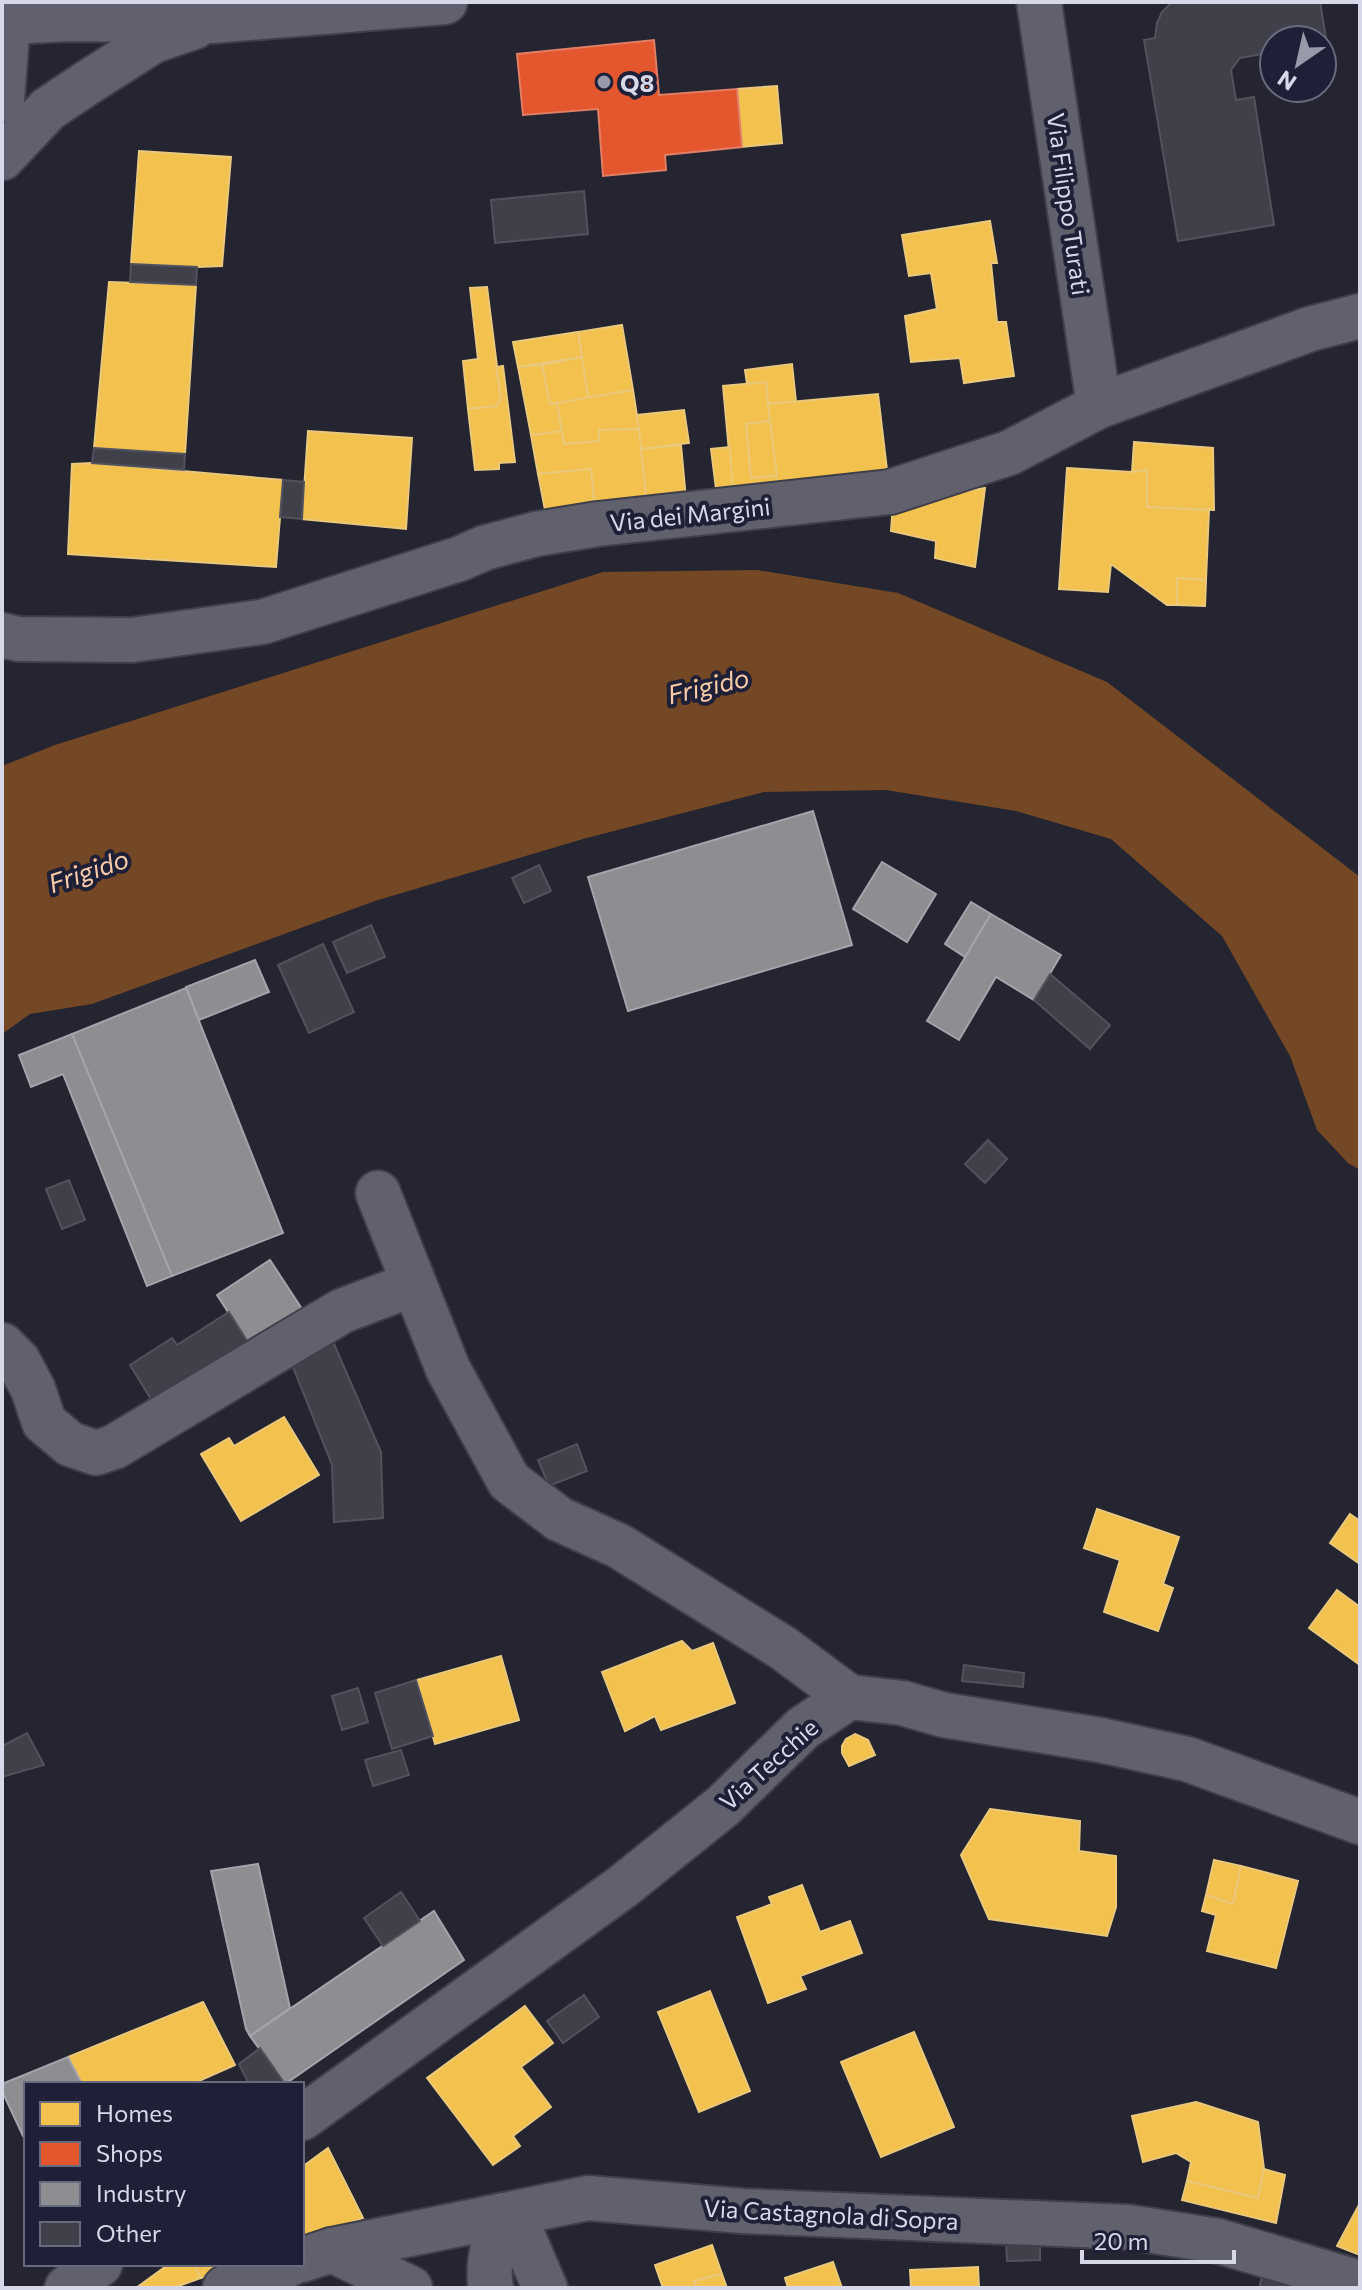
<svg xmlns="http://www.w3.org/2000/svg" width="1362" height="2290" font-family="Commissioner,sans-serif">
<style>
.water{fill:#744825}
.homes{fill:#f2c14e;stroke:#eac87c;stroke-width:2}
.shops{fill:#e4572e;stroke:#e07e66;stroke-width:2}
.industry{fill:#8d8d92;stroke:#a3a4ac;stroke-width:2}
.building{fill:#3f404a;stroke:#51525c;stroke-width:2}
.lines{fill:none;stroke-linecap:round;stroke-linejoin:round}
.minor-casing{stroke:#3f3f4b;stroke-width:48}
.major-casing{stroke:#3f3f4b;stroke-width:48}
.minor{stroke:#60616c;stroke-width:44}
.major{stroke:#60606f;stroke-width:44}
.poi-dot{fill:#989aa9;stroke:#1e2037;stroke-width:3}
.labels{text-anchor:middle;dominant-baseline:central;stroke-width:8;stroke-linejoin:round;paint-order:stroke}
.poi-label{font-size:24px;font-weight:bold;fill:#d7d9e9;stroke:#1e2037;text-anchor:start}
.street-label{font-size:24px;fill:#d7d9e9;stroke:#1e2037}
.water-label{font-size:26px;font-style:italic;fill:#f9cba9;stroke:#1e2037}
</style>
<rect width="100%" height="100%" fill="#242531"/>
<path class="water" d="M757,570L898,593L1107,682L1360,877V1170L1348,1163L1317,1130L1290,1056L1222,936L1111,839L1016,811L886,790L764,792L583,839L375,901L92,1004L30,1014L2,1034V766L55,745L603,572Z"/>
<g class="homes">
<path d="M777,86L782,143L742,147L737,89Z"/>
<path d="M139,151L231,157L222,266L197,267L131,264Z"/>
<path d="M990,221L997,263H991L997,322H1006L1014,376L964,383L960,358L911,362L905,316L937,309L931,273L909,276L902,235Z"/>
<path d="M109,282L196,285L185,454L94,448Z"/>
<path d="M487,287L501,398L497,406L468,409L463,361L478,359L470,288Z"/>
<path d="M622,325L633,390L588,398L578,332Z"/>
<path d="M578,332L582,357L518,367L513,342Z"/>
<path d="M582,357L588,398L550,404L542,365Z"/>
<path d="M792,364L796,402L768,404L766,382L747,384L745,370Z"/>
<path d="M542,365L550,404L557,403L562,431L531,435L518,367Z"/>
<path d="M503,366L515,462L499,463V469L475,470L468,409L497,406L501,398L496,367Z"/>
<path d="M766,382L770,421L746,424L751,478L777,475L778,490L733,495L723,386Z"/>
<path d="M633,390L639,429L599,430V441L564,444L557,403Z"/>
<path d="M878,394L888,478L778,490L768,404Z"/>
<path d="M684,410L689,443L641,449L637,415Z"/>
<path d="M770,421L777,475L751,478L746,424Z"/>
<path d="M639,429L647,504L595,510L591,469L538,474L531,435L562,431L564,444L599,441V430Z"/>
<path d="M308,431L412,438L406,529L302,519Z"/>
<path d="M1134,442L1213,448L1214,510L1147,507V470L1132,472Z"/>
<path d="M681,445L686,499L647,504L641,449Z"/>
<path d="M730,447L733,495L717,497L711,449Z"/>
<path d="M92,463L283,480L276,567L68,554L72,464Z"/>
<path d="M1067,468L1132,472L1147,470V507L1209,510L1206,580L1177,578V605H1167L1111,564L1108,592L1059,589Z"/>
<path d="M591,469L595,510L546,515L538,474Z"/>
<path d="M985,488L975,567L935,558L936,541L891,531L893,503Z"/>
<path d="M1177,578L1206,580L1205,606L1177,605Z"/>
<path d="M284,1417L319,1475L241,1521L201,1454L229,1438L234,1446Z"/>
<path d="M1097,1509L1179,1537L1163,1584L1173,1588L1158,1631L1104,1612L1120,1560L1084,1548Z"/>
<path d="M1350,1514L1360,1521V1564L1330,1543Z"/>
<path d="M1337,1590L1360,1607V1665L1309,1628Z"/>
<path d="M682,1641L692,1651L713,1643L735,1703L661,1730L655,1716L625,1731L602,1672Z"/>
<path d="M501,1656L519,1720L435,1744L417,1680Z"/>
<path d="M855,1734L868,1740L875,1755L849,1766L842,1753V1746L846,1739Z"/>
<path d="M990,1809L1080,1821L1079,1851L1116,1856V1907L1107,1936L989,1919L961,1855Z"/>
<path d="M1214,1860L1241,1866L1233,1904L1206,1895Z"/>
<path d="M1241,1866L1298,1881L1276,1968L1207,1951L1216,1915L1202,1911L1206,1895L1233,1904Z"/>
<path d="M802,1885L820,1932L850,1921L862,1953L800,1976L806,1989L768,2003L737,1917L772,1904L769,1897Z"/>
<path d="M710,1991L750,2091L699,2112L658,2012Z"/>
<path d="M203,2002L235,2065L192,2084H82L68,2057Z"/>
<path d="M525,2006L553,2043L521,2067L551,2107L513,2136L520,2146L493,2165L427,2078Z"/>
<path d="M914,2032L954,2127L881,2157L841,2062Z"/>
<path d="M1196,2102L1258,2122L1264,2169L1258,2198L1187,2181L1191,2162L1176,2153L1143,2162L1132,2116Z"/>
<path d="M328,2148L363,2218L302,2241V2167Z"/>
<path d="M1264,2169L1285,2175L1276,2223L1182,2200L1187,2181L1258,2198Z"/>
<path d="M1360,2203V2255L1337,2246Z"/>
<path d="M712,2245L722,2274L694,2281L696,2288H663L655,2265Z"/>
<path d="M833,2262L842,2288H788L785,2278Z"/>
<path d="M169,2264H194L201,2278L173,2288H136Z"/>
<path d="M194,2264H239L201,2278Z"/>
<path d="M978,2267L979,2288H911L910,2270Z"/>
<path d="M722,2274L727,2288H696L694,2281Z"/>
</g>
<path class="shops" d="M654,40L659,95L737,89L742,147L665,155L666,170L603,176L598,109L523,115L517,54Z"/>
<g class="industry">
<path d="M813,811L852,945L628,1011L588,877Z"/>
<path d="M882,862L936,894L907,942L853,909Z"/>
<path d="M971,902L991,914L965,957L945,944Z"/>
<path d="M991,914L1061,955L1034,1000L996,977L959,1040L927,1021Z"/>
<path d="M255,960L269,992L199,1020L186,987Z"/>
<path d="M186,988L283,1233L172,1276L72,1034Z"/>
<path d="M72,1034L172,1276L147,1286L63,1074L31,1087L19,1055Z"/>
<path d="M270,1260L302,1309L249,1344L217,1295Z"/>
<path d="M258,1864L290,2008L250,2036L246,2029L211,1871Z"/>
<path d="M434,1911L464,1960L285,2084L250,2036Z"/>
<path d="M68,2057L82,2084H26V2135L23,2136L2,2091V2084Z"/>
</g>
<g class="building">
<path d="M1172,2H1320L1327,44L1322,45V40H1274V52L1240,58L1231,70L1236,100L1254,97L1274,225L1178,241L1144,40L1155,38L1157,23L1162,12Z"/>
<path d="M584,191L588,234L495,243L491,200Z"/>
<path d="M131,264L197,267L196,285L130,282Z"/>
<path d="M94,448L185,454L184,470L92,463Z"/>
<path d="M283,480L304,482L302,519L280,517Z"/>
<path d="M539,865L551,891L524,903L512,878Z"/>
<path d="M371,925L385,957L347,973L333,942Z"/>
<path d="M323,944L354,1012L309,1033L278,965Z"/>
<path d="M1050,974L1110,1025L1090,1049L1034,1000Z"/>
<path d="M988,1140L1007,1159L985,1183L965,1164Z"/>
<path d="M69,1180L85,1220L62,1229L46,1189Z"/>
<path d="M229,1312L249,1344L154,1404L130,1365L172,1338L177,1345Z"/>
<path d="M331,1337L381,1452L383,1518L334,1522L332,1465L289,1357Z"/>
<path d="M577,1444L587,1471L549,1486L538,1460Z"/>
<path d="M964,1665L1024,1673L1023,1687L962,1681Z"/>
<path d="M416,1680L433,1736L392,1749L375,1693Z"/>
<path d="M358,1688L368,1722L342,1730L332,1696Z"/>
<path d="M27,1733L44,1765L2,1777V1746Z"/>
<path d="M401,1750L409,1775L373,1786L365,1760Z"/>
<path d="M401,1892L420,1921L383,1946L364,1918Z"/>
<path d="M584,1995L599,2017L563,2043L547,2021Z"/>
<path d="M260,2048L285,2084H249L239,2064Z"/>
<path d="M1040,2240V2260L1007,2261L1006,2241Z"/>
<path d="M1263,2273L1299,2282L1298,2288H1259Z"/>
</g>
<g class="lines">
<defs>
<g id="minor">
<path d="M1039,2L1099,406"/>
<path d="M2,635L18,639L132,640L262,622L459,559L484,548L536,534L598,524L890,492L1009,453L1099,406L1310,329L1360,316"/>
<path d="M378,1193L448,1369L509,1481L559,1519L619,1546L783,1648L849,1697"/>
<path d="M2,1345L18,1361L33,1389L44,1422L70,1444L96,1453L114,1447L342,1311L413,1284"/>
<path d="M302,2118L622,1887L723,1806L803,1728L849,1697L902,1703L944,1715L1100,1740L1187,1759L1360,1822"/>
<path d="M504,2215L525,2241L545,2288"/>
<path d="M332,2250L410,2288"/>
<path d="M302,2260L332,2250L588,2198L743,2211L1128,2227L1218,2241L1360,2283"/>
<path d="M67,2288L100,2264"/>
<path d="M225,2288L290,2264"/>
<path d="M491,2288C486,2263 495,2237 504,2215"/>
</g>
<g id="major">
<path d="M2,100L8,22L69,19L212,21L445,2"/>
<path d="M2,158L48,109L87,83L153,41L194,27"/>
</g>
</defs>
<use href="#minor" class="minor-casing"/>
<use href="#major" class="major-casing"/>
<use href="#minor" class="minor"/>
<use href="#major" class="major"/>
</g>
<circle class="poi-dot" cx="604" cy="82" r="8"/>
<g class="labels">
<g class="poi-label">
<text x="620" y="82">Q8</text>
</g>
<g class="street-label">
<text transform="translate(1069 204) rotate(82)">Via Filippo Turati</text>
<text transform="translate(690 514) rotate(-6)">Via dei Margini</text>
<text transform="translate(768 1764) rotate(-42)">Via Tecchie</text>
<text transform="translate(831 2214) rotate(3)">Via Castagnola di Sopra</text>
</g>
<g class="water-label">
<text transform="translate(708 685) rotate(-13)">Frigido</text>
<text transform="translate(88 870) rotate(-19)">Frigido</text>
</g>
</g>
<rect width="1362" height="2290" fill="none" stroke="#d7d9e9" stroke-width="8"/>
<rect x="24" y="2082" width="280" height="184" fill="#1e2037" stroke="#686a7e" stroke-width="2"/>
<rect x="40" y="2102" width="40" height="24" fill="#f2c14e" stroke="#686a7e" stroke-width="2"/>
<text x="96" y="2122" font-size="24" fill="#d7d9e9">Homes</text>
<rect x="40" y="2142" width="40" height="24" fill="#e4572e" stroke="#686a7e" stroke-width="2"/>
<text x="96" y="2162" font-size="24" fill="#d7d9e9">Shops</text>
<rect x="40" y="2182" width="40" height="24" fill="#8d8d92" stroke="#686a7e" stroke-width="2"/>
<text x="96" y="2202" font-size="24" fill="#d7d9e9">Industry</text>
<rect x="40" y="2222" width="40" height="24" fill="#3f404a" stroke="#686a7e" stroke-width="2"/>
<text x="96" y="2242" font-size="24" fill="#d7d9e9">Other</text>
<g transform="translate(1298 64) rotate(214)"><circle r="38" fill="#1e2037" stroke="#686a7e" stroke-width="2"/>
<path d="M0-6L14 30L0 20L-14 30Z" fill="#989aa9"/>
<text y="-12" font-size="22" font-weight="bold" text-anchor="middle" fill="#d7d9e9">N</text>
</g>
<path d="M1082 2250v12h152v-12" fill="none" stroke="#d7d9e9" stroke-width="4"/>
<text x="1094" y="2250" font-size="24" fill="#d7d9e9" stroke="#1e2037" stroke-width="6" paint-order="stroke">20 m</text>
</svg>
